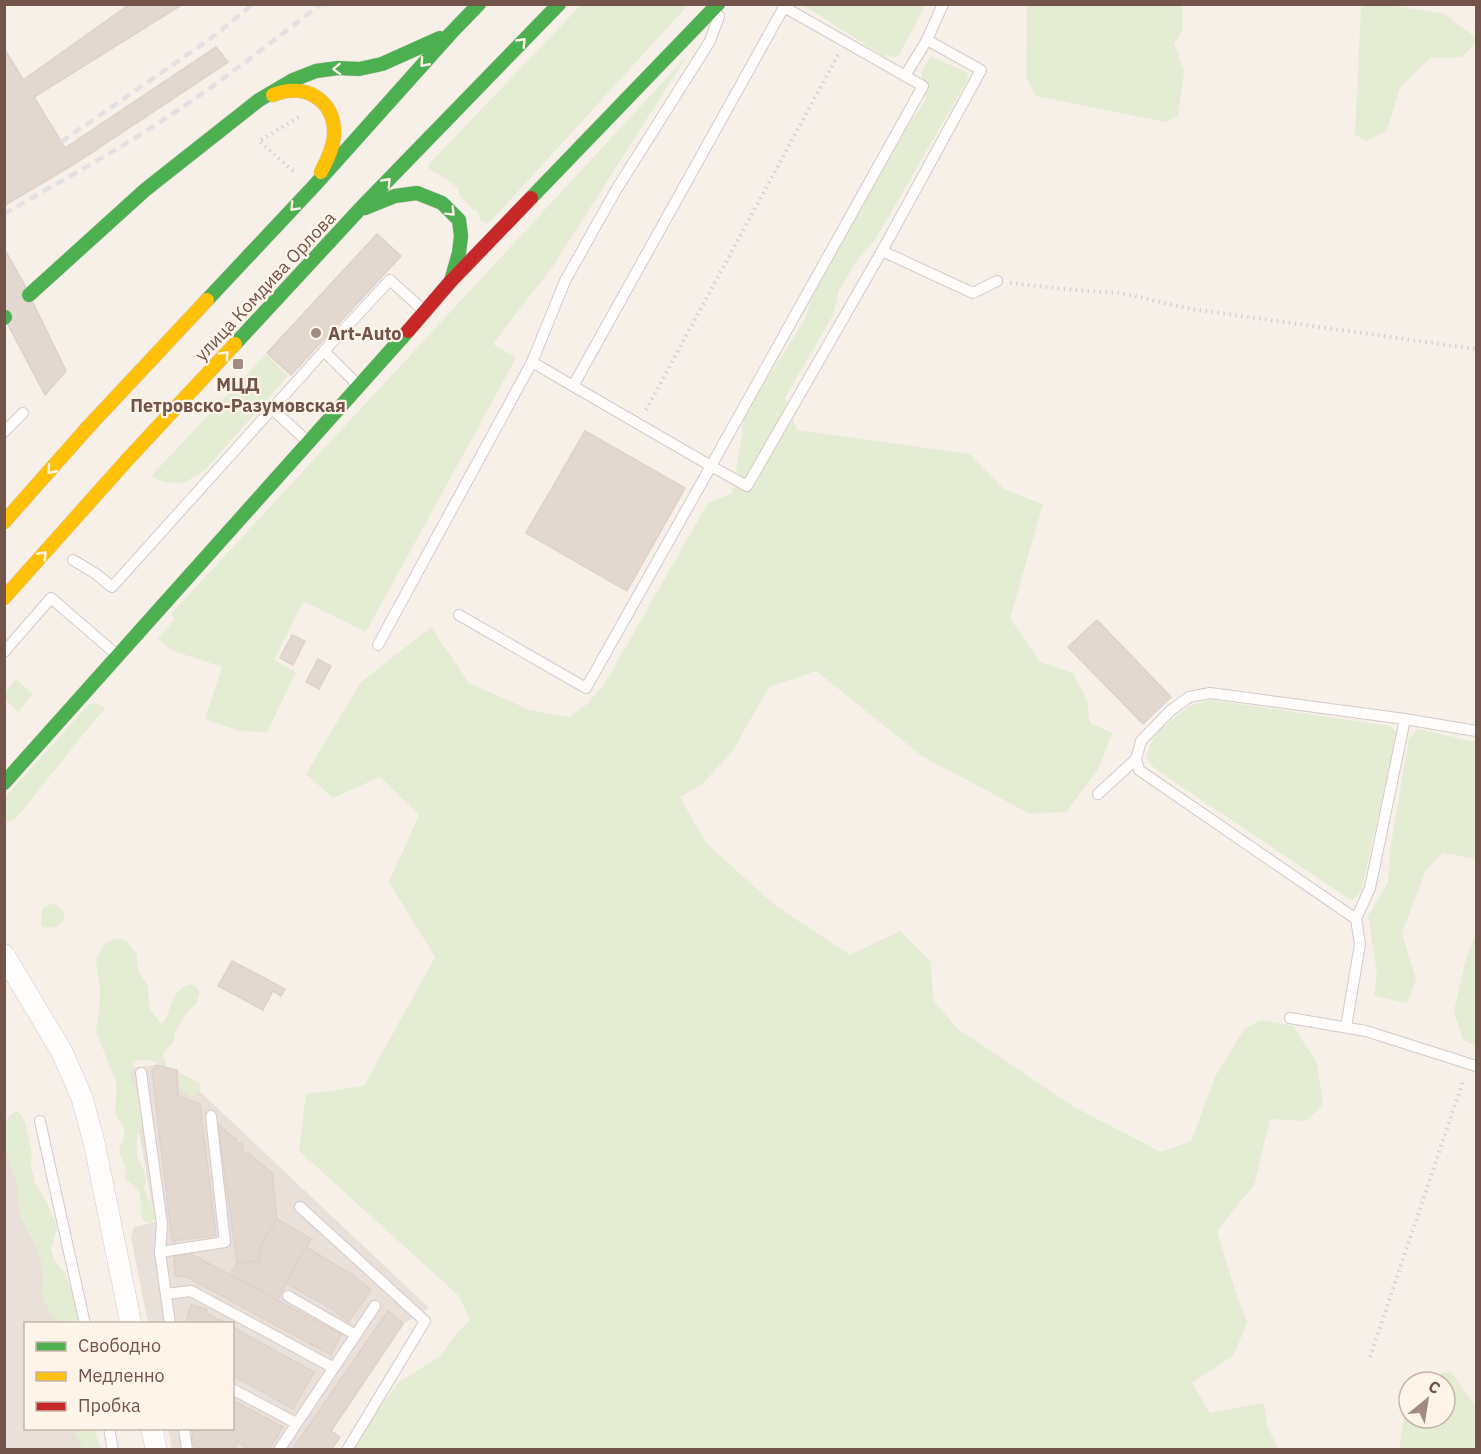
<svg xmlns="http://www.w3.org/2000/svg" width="1481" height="1454" font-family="'IBM Plex Sans',sans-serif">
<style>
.industrial{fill:#e8e0d9}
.green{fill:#e4ecd4}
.building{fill:#e2d8d0;stroke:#ded2cb;stroke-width:1.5}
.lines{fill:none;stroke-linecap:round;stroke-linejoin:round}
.lane-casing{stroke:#d4cbc6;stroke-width:12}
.street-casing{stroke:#d4cbc6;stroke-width:22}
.fast-casing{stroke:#d4cbc6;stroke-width:15}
.slow-casing{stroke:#d4cbc6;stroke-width:15}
.jam-casing{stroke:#d4cbc6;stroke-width:15}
.path{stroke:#d9d0cc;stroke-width:4;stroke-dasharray:1.5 4.5;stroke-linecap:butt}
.lane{stroke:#fefdfc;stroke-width:10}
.street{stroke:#fefdfc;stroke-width:21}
.fast{stroke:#4caf50;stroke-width:14}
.slow{stroke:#ffc107;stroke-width:14}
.jam{stroke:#c62828;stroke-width:14}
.rail{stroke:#e3e1e4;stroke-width:4.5;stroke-dasharray:9 6;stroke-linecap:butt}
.oneway{stroke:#fff4e9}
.poi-dot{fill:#a18b82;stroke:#fff4e9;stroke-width:2}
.labels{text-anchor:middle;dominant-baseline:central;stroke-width:4.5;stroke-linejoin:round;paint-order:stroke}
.street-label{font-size:18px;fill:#73544a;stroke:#fff4e9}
.poi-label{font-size:18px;font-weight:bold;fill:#73544a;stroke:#fff4e9;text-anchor:start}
</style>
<rect width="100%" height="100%" fill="#f6f0e9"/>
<g class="industrial">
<path d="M156,1065L177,1070L429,1308L403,1324L331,1430L340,1437L331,1449H172L168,1429L232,1428V1324L148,1323L131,1237L134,1227L155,1222L128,1068Z"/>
<path d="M19,1118L69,1323L26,1324V1428L95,1429L100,1449H5L4,1121Z"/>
</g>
<g class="green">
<path d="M1364,4L1390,5L1445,14L1476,38V42L1462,57L1430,58L1400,88L1387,130L1367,141L1355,134L1361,8Z"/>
<path d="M581,5H688L492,220L487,223L481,221L476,209L473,210L460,196L457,187L445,178L429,169L428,165Z"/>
<path d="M803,5L923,4V9L898,57L883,56Z"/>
<path d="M1027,5H1182L1183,30L1174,43L1184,71L1178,116L1165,122L1036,96L1026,77Z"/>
<path d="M687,56L553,266L493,344L516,358L366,632L303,601L274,660L296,672L267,732L239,731L205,719L222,667L173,651L158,639L175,619L171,614Z"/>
<path d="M931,56L968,73L967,81L875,240L858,259L839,290L833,315L785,398L797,430L969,454L1005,490L1043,504L1010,618L1040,662L1073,673L1087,700L1090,723L1112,733L1098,770L1066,812L1030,814L922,756L816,671L769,687L732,752L702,784L680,797L705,842L776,906L850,955L900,931L931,962L933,1000L958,1029L1074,1107L1161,1152L1191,1141L1216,1075L1244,1029L1261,1020L1293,1026L1317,1063L1323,1105L1306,1121L1270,1119L1254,1185L1217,1231L1236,1293L1247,1322L1234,1355L1192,1383L1210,1413L1264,1403L1267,1425L1278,1449H354L358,1436L399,1382L439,1357L457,1333L470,1320L459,1296L299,1151L306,1094L364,1086L435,957L389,882L419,815L380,777L333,798L306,774L360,683L431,627L469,683L530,710L569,717L587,704L604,685L708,503L732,493L742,436L743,417L805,319L815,287L906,129L926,99L921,72Z"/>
<path d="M266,354L288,376L206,469L186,482L179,483L165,482L151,476Z"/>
<path d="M16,679L33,694L18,712L5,700V692Z"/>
<path d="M1211,700L1390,726L1397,733L1361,892L1352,901L1154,768L1146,757L1151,742L1160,730L1189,706Z"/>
<path d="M97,703L104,707V711L98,716L18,816L12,821L5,823V797L89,704Z"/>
<path d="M1418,729L1476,742V863L1474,859L1443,853L1426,870L1402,933L1416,980L1407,1003L1374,996L1377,975L1368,916L1388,883L1390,850L1409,738Z"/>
<path d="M53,903L62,909L65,919L57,927L46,928L41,926L42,909Z"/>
<path d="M1476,933V1046L1463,1040L1454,1011L1466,959Z"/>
<path d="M118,938L127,942L137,954L138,970L148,987L149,1008L161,1024L165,1021C170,1009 174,988 188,985C194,983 197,987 200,992L197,1002L186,1014L175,1032L173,1042L163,1054L167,1067L198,1082L201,1086C199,1093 196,1095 190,1096L177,1085L166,1069L157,1063L149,1060H138L134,1063L130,1073L131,1080L136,1089L143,1122L137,1137V1157L146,1175L145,1191L157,1216L156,1219L149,1223L145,1222L140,1212L141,1205L139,1191L125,1178V1165L119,1151C122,1141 128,1133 122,1123C118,1118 118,1121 116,1115C114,1104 118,1092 116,1081L96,1032L99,1012L100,990L96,960L104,945L108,941Z"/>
<path d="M17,1111L22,1116L25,1123L32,1153L30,1167L34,1182L46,1201L55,1221L57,1228L51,1249L52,1257L65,1273L80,1315L75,1323H60L52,1316L44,1301L42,1294L43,1272L42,1264L36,1247L21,1218L18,1202V1186L5,1153L6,1122L10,1115Z"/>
<path d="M1450,1371L1476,1406V1449H1399L1409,1384V1418H1445V1382H1414Z"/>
<path d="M73,1429H95L99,1449H83Z"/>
</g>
<g class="building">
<path d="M130,4H183L34,97L65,148L216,47L228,62L76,163L4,206V48L23,80Z"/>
<path d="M377,234L401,256L291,375L267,353Z"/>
<path d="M4,248L24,284L66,371L45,395L4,317Z"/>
<path d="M585,431L685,488L627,591L526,533Z"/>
<path d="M1097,620L1171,697L1143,724L1068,647Z"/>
<path d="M292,635L305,641L293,665L280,658Z"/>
<path d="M318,659L331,666L319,689L306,682Z"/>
<path d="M232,961L285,989L281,996L273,991L263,1010L218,986Z"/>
<path d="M156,1065L177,1070L178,1096L200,1104L216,1235L172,1241L152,1071L153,1070Z"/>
<path d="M218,1124L234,1138H236V1144L242,1143L243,1152L249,1154L272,1173L277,1219L261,1245L259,1261L237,1263Z"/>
<path d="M277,1219L311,1239L277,1300L230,1275L237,1263L259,1261L261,1245Z"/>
<path d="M306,1247L354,1276L371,1290L348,1322L334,1310L286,1283Z"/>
<path d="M191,1254L341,1334L331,1355L187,1277L175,1276L174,1256Z"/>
<path d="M191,1305L207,1309L206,1313L227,1324H186Z"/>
<path d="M388,1311L403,1324L331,1431L340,1437L331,1450H292Z"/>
<path d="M232,1327L314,1372L293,1409L232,1375Z"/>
<path d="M232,1400L283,1427L269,1450H249L238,1442L233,1450H203L194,1446L191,1441L194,1428H232Z"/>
</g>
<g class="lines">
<defs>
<g id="lane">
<path d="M905,76L927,40L943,4"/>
<path d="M882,251L973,293L997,281"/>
<path d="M532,362L573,386L784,7L923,86L711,466L573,386"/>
<path d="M357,384L324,351L390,280L423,310"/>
<path d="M271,408L306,440"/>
<path d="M4,432L23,413"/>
<path d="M73,560L96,574L112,587L324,351"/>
<path d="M459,615L586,688L711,466L747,486L882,251L981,70L927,40"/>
<path d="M378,645L532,362L565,281L616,190L710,41L719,16"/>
<path d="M4,652L51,598L117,655"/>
<path d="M1098,794L1136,759"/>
<path d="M1356,919L1370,888L1405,719"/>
<path d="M1290,1018L1366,1031L1476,1066"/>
<path d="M1346,1027L1360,944L1356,919L1139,770L1136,759L1141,741L1170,711L1189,697L1210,693L1405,719L1476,731"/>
<path d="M141,1073L162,1224L160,1252L170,1324"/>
<path d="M40,1121L85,1324"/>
<path d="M300,1207L425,1321L347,1450"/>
<path d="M160,1252L225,1242L211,1116"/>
<path d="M166,1294L191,1291L334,1368"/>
<path d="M288,1296L356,1335"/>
<path d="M232,1389L296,1423"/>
<path d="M109,1428L113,1450"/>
<path d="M184,1428L187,1450"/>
<path d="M279,1450L375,1306"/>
</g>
<g id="street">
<path d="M4,955L62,1052L82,1098L94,1142L131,1324"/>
<path d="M152,1428L156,1450"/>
</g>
<g id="fast">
<path d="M531,198L718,4"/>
<path d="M365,208L395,196L417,193L442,203L459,220L461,236L459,253L451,281"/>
<path d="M29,295L145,190L259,100L293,80L316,71L338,68L359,69L382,64L440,38"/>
<path d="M207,300L314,186L451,33L479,4"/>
<path d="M4,318L5,317"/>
<path d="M235,344L359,210L559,4"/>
<path d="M4,783L408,331"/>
</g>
<g id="slow">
<path d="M273,95C305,82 336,100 334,136C333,149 327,161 321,172"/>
<path d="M4,522L89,426L207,300"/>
<path d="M4,598L128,459L235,344"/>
</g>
<path id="jam" d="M408,331L451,281L531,198"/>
</defs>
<use href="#lane" class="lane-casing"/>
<use href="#street" class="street-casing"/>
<use href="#fast" class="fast-casing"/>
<use href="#slow" class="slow-casing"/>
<use href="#jam" class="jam-casing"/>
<g class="path">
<path d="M293,171L259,141L299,117"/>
<path d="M1010,283L1073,290L1121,293L1191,309L1476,349"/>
<path d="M646,410L838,55"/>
<path d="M1370,1357L1464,1078"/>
</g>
<use href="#lane" class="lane"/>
<use href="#street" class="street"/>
<use href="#fast" class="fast"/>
<use href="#slow" class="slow"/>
<use href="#jam" class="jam"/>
<g class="rail">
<path d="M61,142L210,39L253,4"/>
<path d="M4,214C45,190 87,167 127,143C196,101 258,53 321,4"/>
</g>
</g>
<defs><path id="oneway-chevron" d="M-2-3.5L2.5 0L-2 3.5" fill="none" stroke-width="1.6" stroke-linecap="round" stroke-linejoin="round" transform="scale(1.5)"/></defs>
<g class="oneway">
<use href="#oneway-chevron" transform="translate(522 42) rotate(-46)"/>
<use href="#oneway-chevron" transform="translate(424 63) rotate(132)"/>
<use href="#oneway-chevron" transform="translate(337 69) rotate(178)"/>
<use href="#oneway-chevron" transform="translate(387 182) rotate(-46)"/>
<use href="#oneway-chevron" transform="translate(294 207) rotate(133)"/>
<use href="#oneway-chevron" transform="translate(451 212) rotate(45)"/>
<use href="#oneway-chevron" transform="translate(225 355) rotate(-47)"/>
<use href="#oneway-chevron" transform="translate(51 470) rotate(132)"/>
<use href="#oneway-chevron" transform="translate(43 555) rotate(-48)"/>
</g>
<g class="poi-dot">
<circle cx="316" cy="333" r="6"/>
<rect x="232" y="358" width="12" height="12" rx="3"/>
</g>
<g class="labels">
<g class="street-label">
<text transform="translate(265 286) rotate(-47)">улица Комдива Орлова</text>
</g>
<g class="poi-label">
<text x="328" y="333">Art-Auto</text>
<text x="238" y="384" text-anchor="middle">МЦД<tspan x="238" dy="21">Петровско-Разумовская</tspan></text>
</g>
</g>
<rect width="1481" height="1454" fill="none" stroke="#73544a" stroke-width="12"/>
<rect x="24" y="1322" width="210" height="108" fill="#fff4e9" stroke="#c7b4a9" stroke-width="1.5"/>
<rect x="36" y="1342" width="30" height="9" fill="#4caf50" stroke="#c7b4a9" stroke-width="1.5"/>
<text x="78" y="1352" font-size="18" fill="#73544a">Свободно</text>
<rect x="36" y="1372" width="30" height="9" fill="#ffc107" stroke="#c7b4a9" stroke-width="1.5"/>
<text x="78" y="1382" font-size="18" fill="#73544a">Медленно</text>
<rect x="36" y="1402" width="30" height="9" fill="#c62828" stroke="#c7b4a9" stroke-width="1.5"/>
<text x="78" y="1412" font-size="18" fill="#73544a">Пробка</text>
<g transform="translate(1427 1400) rotate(30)"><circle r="28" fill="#fff4e9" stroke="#c7b4a9" stroke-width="1.5"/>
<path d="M0-4.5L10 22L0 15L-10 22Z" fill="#a18b82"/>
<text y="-9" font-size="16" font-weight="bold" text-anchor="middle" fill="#73544a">С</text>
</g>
</svg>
